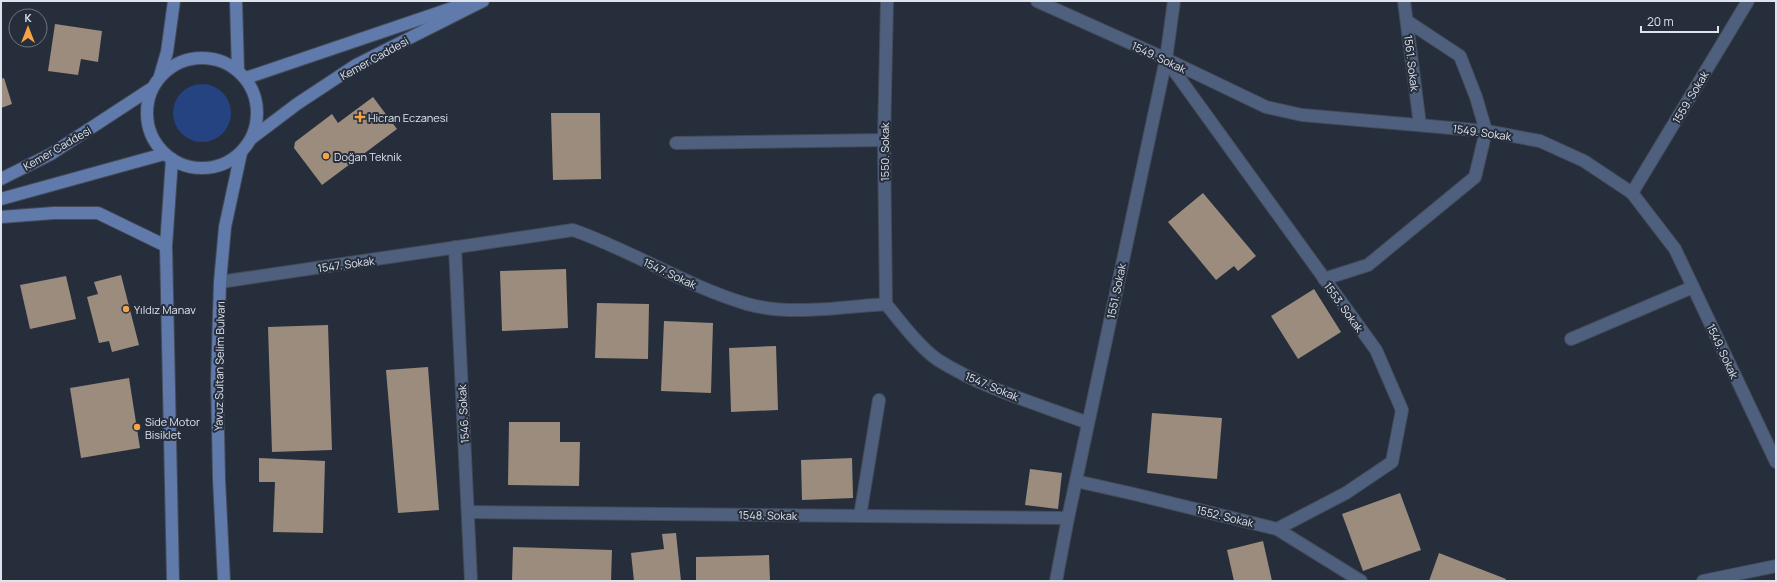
<svg xmlns="http://www.w3.org/2000/svg" width="1777" height="582" font-family="Manrope,sans-serif">
<style>
.green{fill:#254380}
.building{fill:#9b8c7e}
.lines{fill:none;stroke-linecap:round;stroke-linejoin:round}
.street-casing{stroke:#434b58;stroke-width:14}
.secondary-casing{stroke:#434b58;stroke-width:14}
.street{stroke:#4f5f7e;stroke-width:12}
.secondary{stroke:#607aab;stroke-width:12}
.poi-dot{fill:#f5a346;stroke:#262e3c;stroke-width:1.5}
.labels{text-anchor:middle;dominant-baseline:central;stroke-width:4;stroke-linejoin:round;paint-order:stroke}
.street-label{font-size:11px;fill:#dee3ec;stroke:#262e3c}
.poi-label{font-size:11px;fill:#dee3ec;stroke:#262e3c;text-anchor:start}
</style>
<rect width="100%" height="100%" fill="#262e3c"/>
<circle class="green" cx="202" cy="113" r="29"/>
<g class="building">
<path d="M55,24L102,31L98,62L81,59L78,75L48,71Z"/>
<path d="M4,78L12,104L1,108V79Z"/>
<path d="M373,97L397,129L322,185L294,148L295,142L332,114L338,123Z"/>
<path d="M551,113H600L601,179L553,180Z"/>
<path d="M1203,193L1256,256L1238,271L1234,266L1216,280L1168,222Z"/>
<path d="M566,269L568,328L502,331L500,271Z"/>
<path d="M121,275L139,345L112,352L109,341L99,343L87,297L98,294L94,282Z"/>
<path d="M66,276L76,319L30,329L20,285Z"/>
<path d="M1314,289L1341,332L1298,359L1271,316Z"/>
<path d="M597,303L649,304L648,359L595,358Z"/>
<path d="M664,321L713,323L711,393L661,391Z"/>
<path d="M328,325L332,450L272,452L268,327Z"/>
<path d="M776,346L778,410L731,412L729,348Z"/>
<path d="M428,367L439,510L398,513L386,370Z"/>
<path d="M129,378L140,448L81,458L70,388Z"/>
<path d="M1152,413L1222,418L1217,479L1147,473Z"/>
<path d="M509,422H560V442H580L579,486L508,485Z"/>
<path d="M259,458L325,461L323,533L273,532L275,482H259Z"/>
<path d="M852,458L853,498L802,500L801,460Z"/>
<path d="M1030,469L1062,473L1058,509L1025,505Z"/>
<path d="M1400,493L1421,550L1363,571L1342,514Z"/>
<path d="M676,533L681,581H634L631,553L664,549L662,534Z"/>
<path d="M1263,541L1272,581H1234L1227,550Z"/>
<path d="M513,547L612,550L611,581H512Z"/>
<path d="M1439,553L1506,579L1505,581H1429Z"/>
<path d="M769,555L770,581H696V557Z"/>
</g>
<g class="lines">
<defs>
<g id="street">
<path d="M1037,1L1166,59L1266,107L1302,115L1486,131L1540,141L1584,161L1632,193L1675,249L1776,462"/>
<path d="M1404,1L1420,125"/>
<path d="M1167,61L1376,350L1402,410L1392,462L1346,493L1277,529"/>
<path d="M676,143L884,140"/>
<path d="M1632,193L1748,1"/>
<path d="M455,247L471,581"/>
<path d="M1324,279L1368,265L1475,177L1486,131L1476,97L1460,56L1407,21"/>
<path d="M220,282L573,230C633,251 686,286 747,304C790,316 842,307 886,304C900,321 920,348 938,360C984,389 1038,404 1088,423"/>
<path d="M886,304L884,140L887,1"/>
<path d="M1571,339L1693,287"/>
<path d="M1076,481L1134,494L1277,529L1361,581"/>
<path d="M468,512L1068,518"/>
<path d="M860,516L879,400"/>
<path d="M1056,581L1068,518L1166,59L1174,1"/>
<path d="M1703,581L1776,566"/>
</g>
<g id="secondary">
<path d="M236,1L238,71"/>
<circle cx="202" cy="113" r="55"/>
<path d="M160,76L167,52L174,1"/>
<path d="M246,78L464,4"/>
<path d="M252,138L297,104L356,65L483,1"/>
<path d="M172,159L166,246L173,581"/>
<path d="M1,179L51,154L152,88"/>
<path d="M1,199L164,154"/>
<path d="M1,217L54,213H98L166,246"/>
<path d="M224,581L219,479L217,380L220,282L225,227L241,153"/>
</g>
</defs>
<use href="#street" class="street-casing"/>
<use href="#secondary" class="secondary-casing"/>
<use href="#street" class="street"/>
<use href="#secondary" class="secondary"/>
</g>
<g class="poi-dot">
<path d="M358 111h4v4h4v4h-4v4h-4v-4h-4v-4h4z"/>
<circle cx="326" cy="156" r="4"/>
<circle cx="126" cy="309" r="4"/>
<circle cx="137" cy="427" r="4"/>
</g>
<g class="labels">
<g class="street-label">
<text transform="translate(1159 57) rotate(25)">1549. Sokak</text>
<text transform="translate(374 58) rotate(-29)">Kemer Caddesi</text>
<text transform="translate(1412 63) rotate(83)">1561. Sokak</text>
<text transform="translate(1690 97) rotate(-59)">1559. Sokak</text>
<text transform="translate(1482 132) rotate(8)">1549. Sokak</text>
<text transform="translate(57 148) rotate(-30)">Kemer Caddesi</text>
<text transform="translate(884 152) rotate(-90)">1550. Sokak</text>
<text transform="translate(346 264) rotate(-8)">1547. Sokak</text>
<text transform="translate(670 273) rotate(25)">1547. Sokak</text>
<text transform="translate(1116 291) rotate(-78)">1551. Sokak</text>
<text transform="translate(1344 307) rotate(54)">1553. Sokak</text>
<text transform="translate(1723 351) rotate(65)">1549. Sokak</text>
<text transform="translate(219 366) rotate(-89)">Yavuz Sultan Selim Bulvarı</text>
<text transform="translate(992 386) rotate(23)">1547. Sokak</text>
<text transform="translate(463 414) rotate(-93)">1546. Sokak</text>
<text transform="translate(768 515) rotate(1)">1548. Sokak</text>
<text transform="translate(1225 516) rotate(14)">1552. Sokak</text>
</g>
<g class="poi-label">
<text x="368" y="117">Hicran Eczanesi</text>
<text x="334" y="156">Doğan Teknik</text>
<text x="134" y="309">Yıldız Manav</text>
<text x="145" y="421">Side Motor<tspan x="145" dy="13">Bisiklet</tspan></text>
</g>
</g>
<rect width="1777" height="582" fill="none" stroke="#dee3ec" stroke-width="4"/>
<g transform="translate(28 28)"><circle r="19" fill="#262e3c" stroke="#707682"/>
<path d="M0-3L7 15L0 10L-7 15Z" fill="#f5a346"/>
<text y="-6" font-size="11" font-weight="bold" text-anchor="middle" fill="#dee3ec">K</text>
</g>
<path d="M1641 26v6h77v-6" fill="none" stroke="#dee3ec" stroke-width="2"/>
<text x="1647" y="26" font-size="12" fill="#dee3ec" stroke="#262e3c" stroke-width="3" paint-order="stroke">20 m</text>
</svg>
